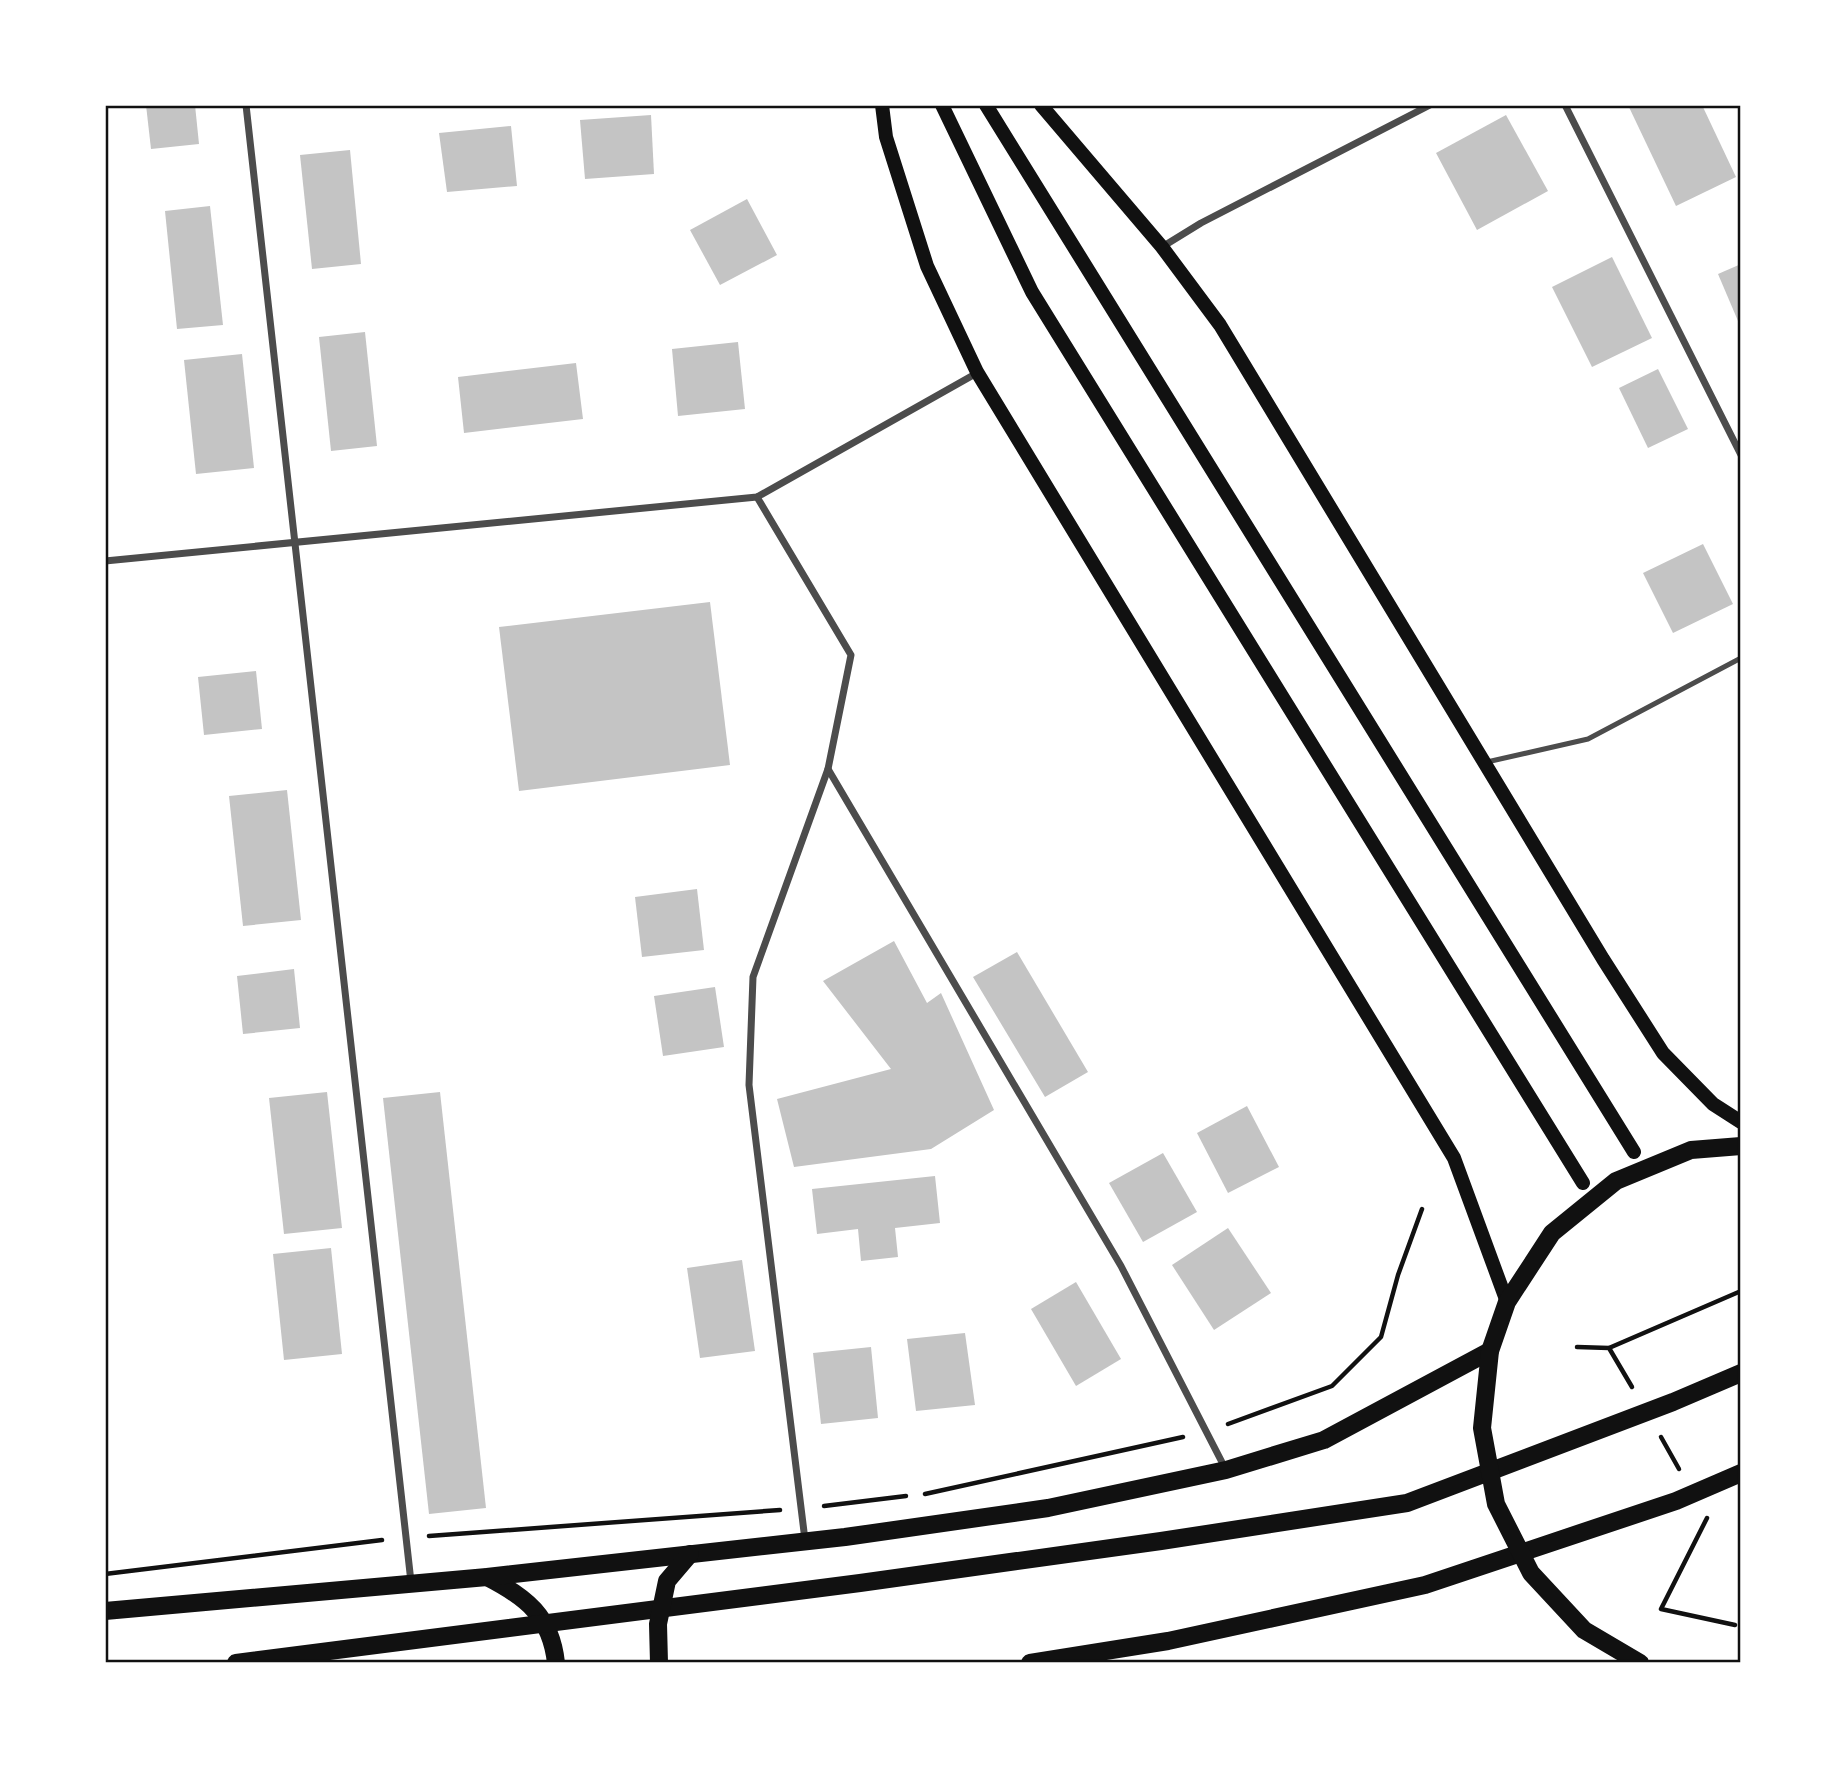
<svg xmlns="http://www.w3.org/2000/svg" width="1846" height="1768" font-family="'PT Serif',serif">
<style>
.building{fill:#c4c4c4}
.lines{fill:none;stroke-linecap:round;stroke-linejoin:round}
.path{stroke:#111;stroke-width:4.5}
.service{stroke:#4c4c4c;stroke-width:5}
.minor{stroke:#4c4c4c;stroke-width:7}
.secondary{stroke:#111;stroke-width:14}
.primary{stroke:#111;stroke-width:18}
.neatline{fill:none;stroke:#111;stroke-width:2.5}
</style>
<rect width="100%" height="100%" fill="#fff"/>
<g class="building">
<path d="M146,105H195L199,144L151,149Z"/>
<path d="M1628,105H1702L1736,177L1676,206Z"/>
<path d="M651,115L654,174L585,179L580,120Z"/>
<path d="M1506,115L1548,191L1477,230L1436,153Z"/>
<path d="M511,126L517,186L447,192L439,133Z"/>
<path d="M350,150L361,264L312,269L300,155Z"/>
<path d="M747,199L777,255L720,285L690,230Z"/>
<path d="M210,206L223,325L177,329L165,211Z"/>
<path d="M1612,257L1652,338L1592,367L1552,287Z"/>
<path d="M1741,264V328L1718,274Z"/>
<path d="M365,332L377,446L331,451L319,337Z"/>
<path d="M738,342L745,409L678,416L672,349Z"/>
<path d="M242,354L254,468L196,474L184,360Z"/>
<path d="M576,363L583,419L464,433L458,377Z"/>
<path d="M1658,369L1688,429L1648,448L1619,388Z"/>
<path d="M1703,544L1733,604L1673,633L1643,573Z"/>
<path d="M710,602L730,765L519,791L499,627Z"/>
<path d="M256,671L262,729L204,735L198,677Z"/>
<path d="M287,790L301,920L243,926L229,796Z"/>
<path d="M697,889L704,950L642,957L635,897Z"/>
<path d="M894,941L927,1003L941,993L994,1110L931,1149L794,1167L777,1099L891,1069L823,981Z"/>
<path d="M1017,952L1088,1072L1045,1097L973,977Z"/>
<path d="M294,969L300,1028L243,1034L237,976Z"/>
<path d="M715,987L724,1047L663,1056L654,996Z"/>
<path d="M327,1092L342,1228L284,1234L269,1098Z"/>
<path d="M440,1092L486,1508L429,1514L383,1098Z"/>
<path d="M1247,1106L1279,1167L1228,1193L1197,1133Z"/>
<path d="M1163,1153L1197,1212L1143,1242L1109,1183Z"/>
<path d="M935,1176L940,1223L895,1228L898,1257L861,1261L858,1229L817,1234L812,1189Z"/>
<path d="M1228,1228L1271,1293L1214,1330L1172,1265Z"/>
<path d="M331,1248L342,1354L284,1360L273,1254Z"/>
<path d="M742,1260L755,1351L700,1358L687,1268Z"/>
<path d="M1076,1282L1121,1359L1076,1386L1031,1309Z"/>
<path d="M965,1333L975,1405L916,1411L907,1339Z"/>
<path d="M871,1347L878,1418L821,1424L813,1353Z"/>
</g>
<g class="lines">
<g class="path">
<path d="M1577,1347L1609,1348L1632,1387"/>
<path d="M1609,1348L1741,1291"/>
<path d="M1228,1424L1332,1386L1381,1337L1398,1275L1422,1209"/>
<path d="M1661,1437L1679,1469"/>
<path d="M925,1494L1183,1437"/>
<path d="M824,1506L906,1496"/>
<path d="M1707,1518L1661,1609L1735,1625"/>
<path d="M429,1536L780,1510"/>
<path d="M105,1574L382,1540"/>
</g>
<path class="service" d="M1487,762L1588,739L1741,658"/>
<g class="minor">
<path d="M246,105L411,1582"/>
<path d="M1565,105L1741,455"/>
<path d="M1162,247L1201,223L1430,105"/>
<path d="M757,497L851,655L828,769L1121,1266L1226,1470"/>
<path d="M105,561L757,497L977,373"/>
<path d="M805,1540L749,1085L753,977L828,769"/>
</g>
<g class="secondary">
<path d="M882,105L886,137L927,266L977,372L1454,1158L1507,1302"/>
<path d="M942,105L1032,292L1583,1183"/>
<path d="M986,105L1634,1152"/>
<path d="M1041,105L1162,247L1220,325L1603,959L1663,1053L1713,1104L1741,1122"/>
</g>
<g class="primary">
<path d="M487,1577C526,1597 551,1616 556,1663"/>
<path d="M105,1611L487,1577L845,1537L1048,1508L1226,1470L1324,1440L1490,1351"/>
<path d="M236,1663L860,1583L1161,1541L1407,1503L1673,1402L1741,1373"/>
<path d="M659,1663L658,1624L667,1581L690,1554"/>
<path d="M1030,1663L1168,1641L1425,1585L1676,1501L1741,1473"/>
<path d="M1640,1663L1584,1630L1531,1573L1496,1504L1482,1428L1490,1351L1507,1302L1552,1233L1616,1181L1691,1150L1741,1146"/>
</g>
</g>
<rect width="1846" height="1768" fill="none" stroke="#ffffff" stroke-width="214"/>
<rect x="107" y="107" width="1632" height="1554" class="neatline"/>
</svg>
